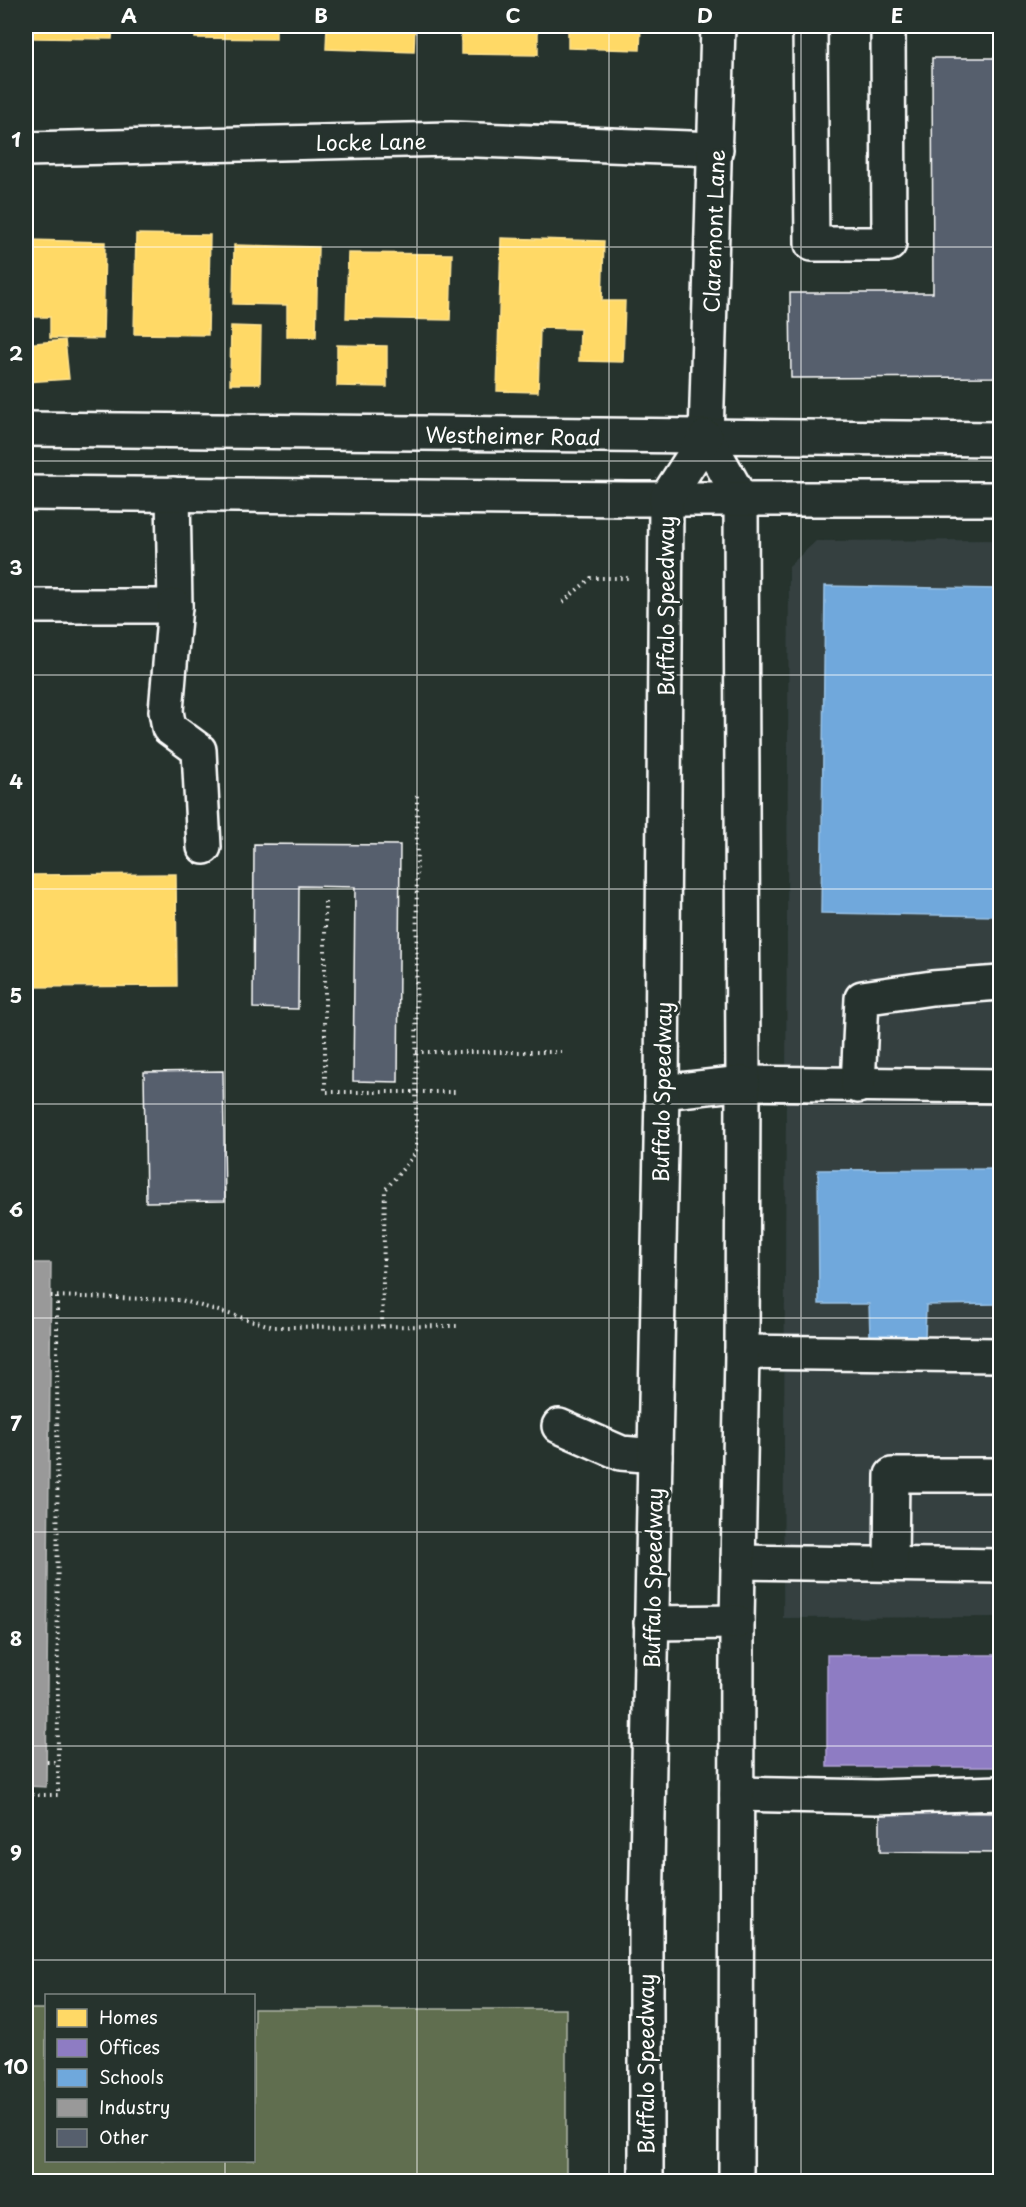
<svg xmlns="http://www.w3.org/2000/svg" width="1026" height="2207" font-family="'Playpen Sans',sans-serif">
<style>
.built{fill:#344040}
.green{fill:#606e50;stroke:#b0b6a8;stroke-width:1.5}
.homes{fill:#ffd966;stroke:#ffe494;stroke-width:1.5}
.offices{fill:#8e7cc3;stroke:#b0a3d5;stroke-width:1.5}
.schools{fill:#6fa8dc;stroke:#9ac2e6;stroke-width:1.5}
.industry{fill:#999;stroke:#b8b8b8;stroke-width:1.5}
.building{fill:#565f6d;stroke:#fff;stroke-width:1.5}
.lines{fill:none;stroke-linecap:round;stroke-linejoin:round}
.minor-casing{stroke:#fff;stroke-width:38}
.major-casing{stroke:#fff;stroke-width:38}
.path{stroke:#fff;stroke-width:4;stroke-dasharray:1.5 4.5;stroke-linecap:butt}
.minor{stroke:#26332d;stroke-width:33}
.major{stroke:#26332d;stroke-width:33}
.grid{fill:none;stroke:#fff;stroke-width:1.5;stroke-opacity:0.55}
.labels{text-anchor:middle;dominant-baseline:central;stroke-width:6;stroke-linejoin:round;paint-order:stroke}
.street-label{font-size:21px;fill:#fff;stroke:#26332d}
.neatline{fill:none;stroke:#fff;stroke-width:2}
.grid-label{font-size:20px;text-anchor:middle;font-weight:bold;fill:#fff}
</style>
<rect width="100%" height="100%" fill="#26332d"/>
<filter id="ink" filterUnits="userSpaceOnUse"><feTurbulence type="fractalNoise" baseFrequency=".0167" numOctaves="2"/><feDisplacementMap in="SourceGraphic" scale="12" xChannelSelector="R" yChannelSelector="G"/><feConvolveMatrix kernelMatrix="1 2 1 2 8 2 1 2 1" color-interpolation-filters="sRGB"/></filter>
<g filter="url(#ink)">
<path class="built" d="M1000,540V1617L783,1618L789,566L816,541Z"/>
<path class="green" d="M26,2009H46V2160H254V2009H566V2181H26Z"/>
<g class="homes">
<path d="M34,26H113L112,39L34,38Z"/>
<path d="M195,26H276V39L195,38Z"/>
<path d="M327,26H415L414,52L326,49Z"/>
<path d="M461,26H538V55L461,54Z"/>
<path d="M568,26H641L640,50L568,48Z"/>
<path d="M136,234L210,235L208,335L134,334Z"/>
<path d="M501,238L604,241L602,301H625L623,362L579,361L580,329L540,328L538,392L497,391Z"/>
<path d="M29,240L105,242L103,339L50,338V317H28Z"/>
<path d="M234,245L318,247L316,337H287V305L233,304Z"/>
<path d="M348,253L452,254L450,320L346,318Z"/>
<path d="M231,326L261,327L260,384H230Z"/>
<path d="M65,340L69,379L26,382V344Z"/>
<path d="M337,345L387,346V387L337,386Z"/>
<path d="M176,874L177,986L26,987V875Z"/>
</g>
<rect class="offices" x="827" y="1655" width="173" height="112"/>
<g class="schools">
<path d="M825,586L1000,589L996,916L821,913Z"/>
<path d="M1000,1169V1304L926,1305L925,1340L870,1337L869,1304H819L818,1170Z"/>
</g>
<path class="industry" d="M26,1263H51L46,1787L26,1786Z"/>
<g class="building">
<path d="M932,58H1000V377L791,378L790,293H933Z"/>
<path d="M254,844L400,845L398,1082L353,1081L355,887L299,886L298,1009L253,1008Z"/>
<path d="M223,1071L225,1201L146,1202L144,1072Z"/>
<path d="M880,1812L1000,1813V1853L880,1852Z"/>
</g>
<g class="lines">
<defs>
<g id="minor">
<path d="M810,26L812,244H889L888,26"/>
<path d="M26,149L451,139L716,149"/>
<path d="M706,437L718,26"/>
<path d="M26,606H175L173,494"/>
<path d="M175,606L166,711L169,728L199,750L204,847"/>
<path d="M743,1083L1000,1086"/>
<path d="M858,1086L862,998L932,988L1000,983"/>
<path d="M742,1352L1000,1355"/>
<path d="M559,1426L621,1453L655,1456"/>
<path d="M738,1562L1000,1566"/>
<path d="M891,1564L892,1475H1000"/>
<path d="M737,1794L876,1797L1000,1793"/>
</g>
<g id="major">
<path d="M26,429L1000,439"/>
<path d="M706,437L741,499L743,1083L742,1352L737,1622L736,2182"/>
<path d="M26,493L630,499H1000"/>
<path d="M662,1092L743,1083"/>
<path d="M651,1623L737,1622"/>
<path d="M646,2182V1919L662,1092L666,499L706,437"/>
</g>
</defs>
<use href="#minor" class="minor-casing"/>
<use href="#major" class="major-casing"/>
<g class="path">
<path d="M563,602L591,578H631"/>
<path d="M325,902V1092H458"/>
<path d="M416,1052H561"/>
<path d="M51,1296L181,1300L274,1327L457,1326"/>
<path d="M382,1326L385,1190L416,1153L417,794"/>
<path d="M47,1762H58"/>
<path d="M26,1795H58L57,1296"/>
</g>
<use href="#minor" class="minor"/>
<use href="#major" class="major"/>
</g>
</g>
<path class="grid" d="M225,26V1996M417,26V2182M609,26V2182M801,26V2182M26,247H1000M26,461H1000M26,675H1000M26,889H1000M26,1104H1000M26,1318H1000M26,1532H1000M26,1746H1000M26,1960H1000M225,2160V2182"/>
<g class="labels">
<g class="street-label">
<text transform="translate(371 141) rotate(-1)">Locke Lane</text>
<text transform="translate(713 231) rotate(-88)">Claremont Lane</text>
<text transform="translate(513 435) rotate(1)">Westheimer Road</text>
<text transform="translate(665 606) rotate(-90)">Buffalo Speedway</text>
<text transform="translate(661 1092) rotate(-89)">Buffalo Speedway</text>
<text transform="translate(652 1578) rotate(-89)">Buffalo Speedway</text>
<text transform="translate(645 2064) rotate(-90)">Buffalo Speedway</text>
</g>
</g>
<rect width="1026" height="2207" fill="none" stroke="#26332d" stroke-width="66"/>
<rect x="45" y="1994" width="210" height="168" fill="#26332d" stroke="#7d8581" stroke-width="1.5"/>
<rect x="57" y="2009" width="30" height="18" fill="#ffd966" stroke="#7d8581" stroke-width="1.5"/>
<text x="99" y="2024" font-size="18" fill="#ffffff">Homes</text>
<rect x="57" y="2039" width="30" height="18" fill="#8e7cc3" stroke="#7d8581" stroke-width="1.5"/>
<text x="99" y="2054" font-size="18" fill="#ffffff">Offices</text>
<rect x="57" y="2069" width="30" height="18" fill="#6fa8dc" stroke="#7d8581" stroke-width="1.5"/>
<text x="99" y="2084" font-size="18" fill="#ffffff">Schools</text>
<rect x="57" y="2099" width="30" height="18" fill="#999999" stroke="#7d8581" stroke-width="1.5"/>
<text x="99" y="2114" font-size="18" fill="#ffffff">Industry</text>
<rect x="57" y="2129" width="30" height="18" fill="#565f6d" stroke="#7d8581" stroke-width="1.5"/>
<text x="99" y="2144" font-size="18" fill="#ffffff">Other</text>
<rect x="33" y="33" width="960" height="2141" class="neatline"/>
<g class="grid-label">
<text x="129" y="23">A</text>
<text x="321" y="23">B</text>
<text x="513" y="23">C</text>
<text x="705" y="23">D</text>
<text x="897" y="23">E</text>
<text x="16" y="147">1</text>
<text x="16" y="361">2</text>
<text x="16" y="575">3</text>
<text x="16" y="789">4</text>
<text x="16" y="1003">5</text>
<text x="16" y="1217">6</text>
<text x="16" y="1431">7</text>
<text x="16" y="1646">8</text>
<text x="16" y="1860">9</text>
<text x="16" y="2074">10</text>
</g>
</svg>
